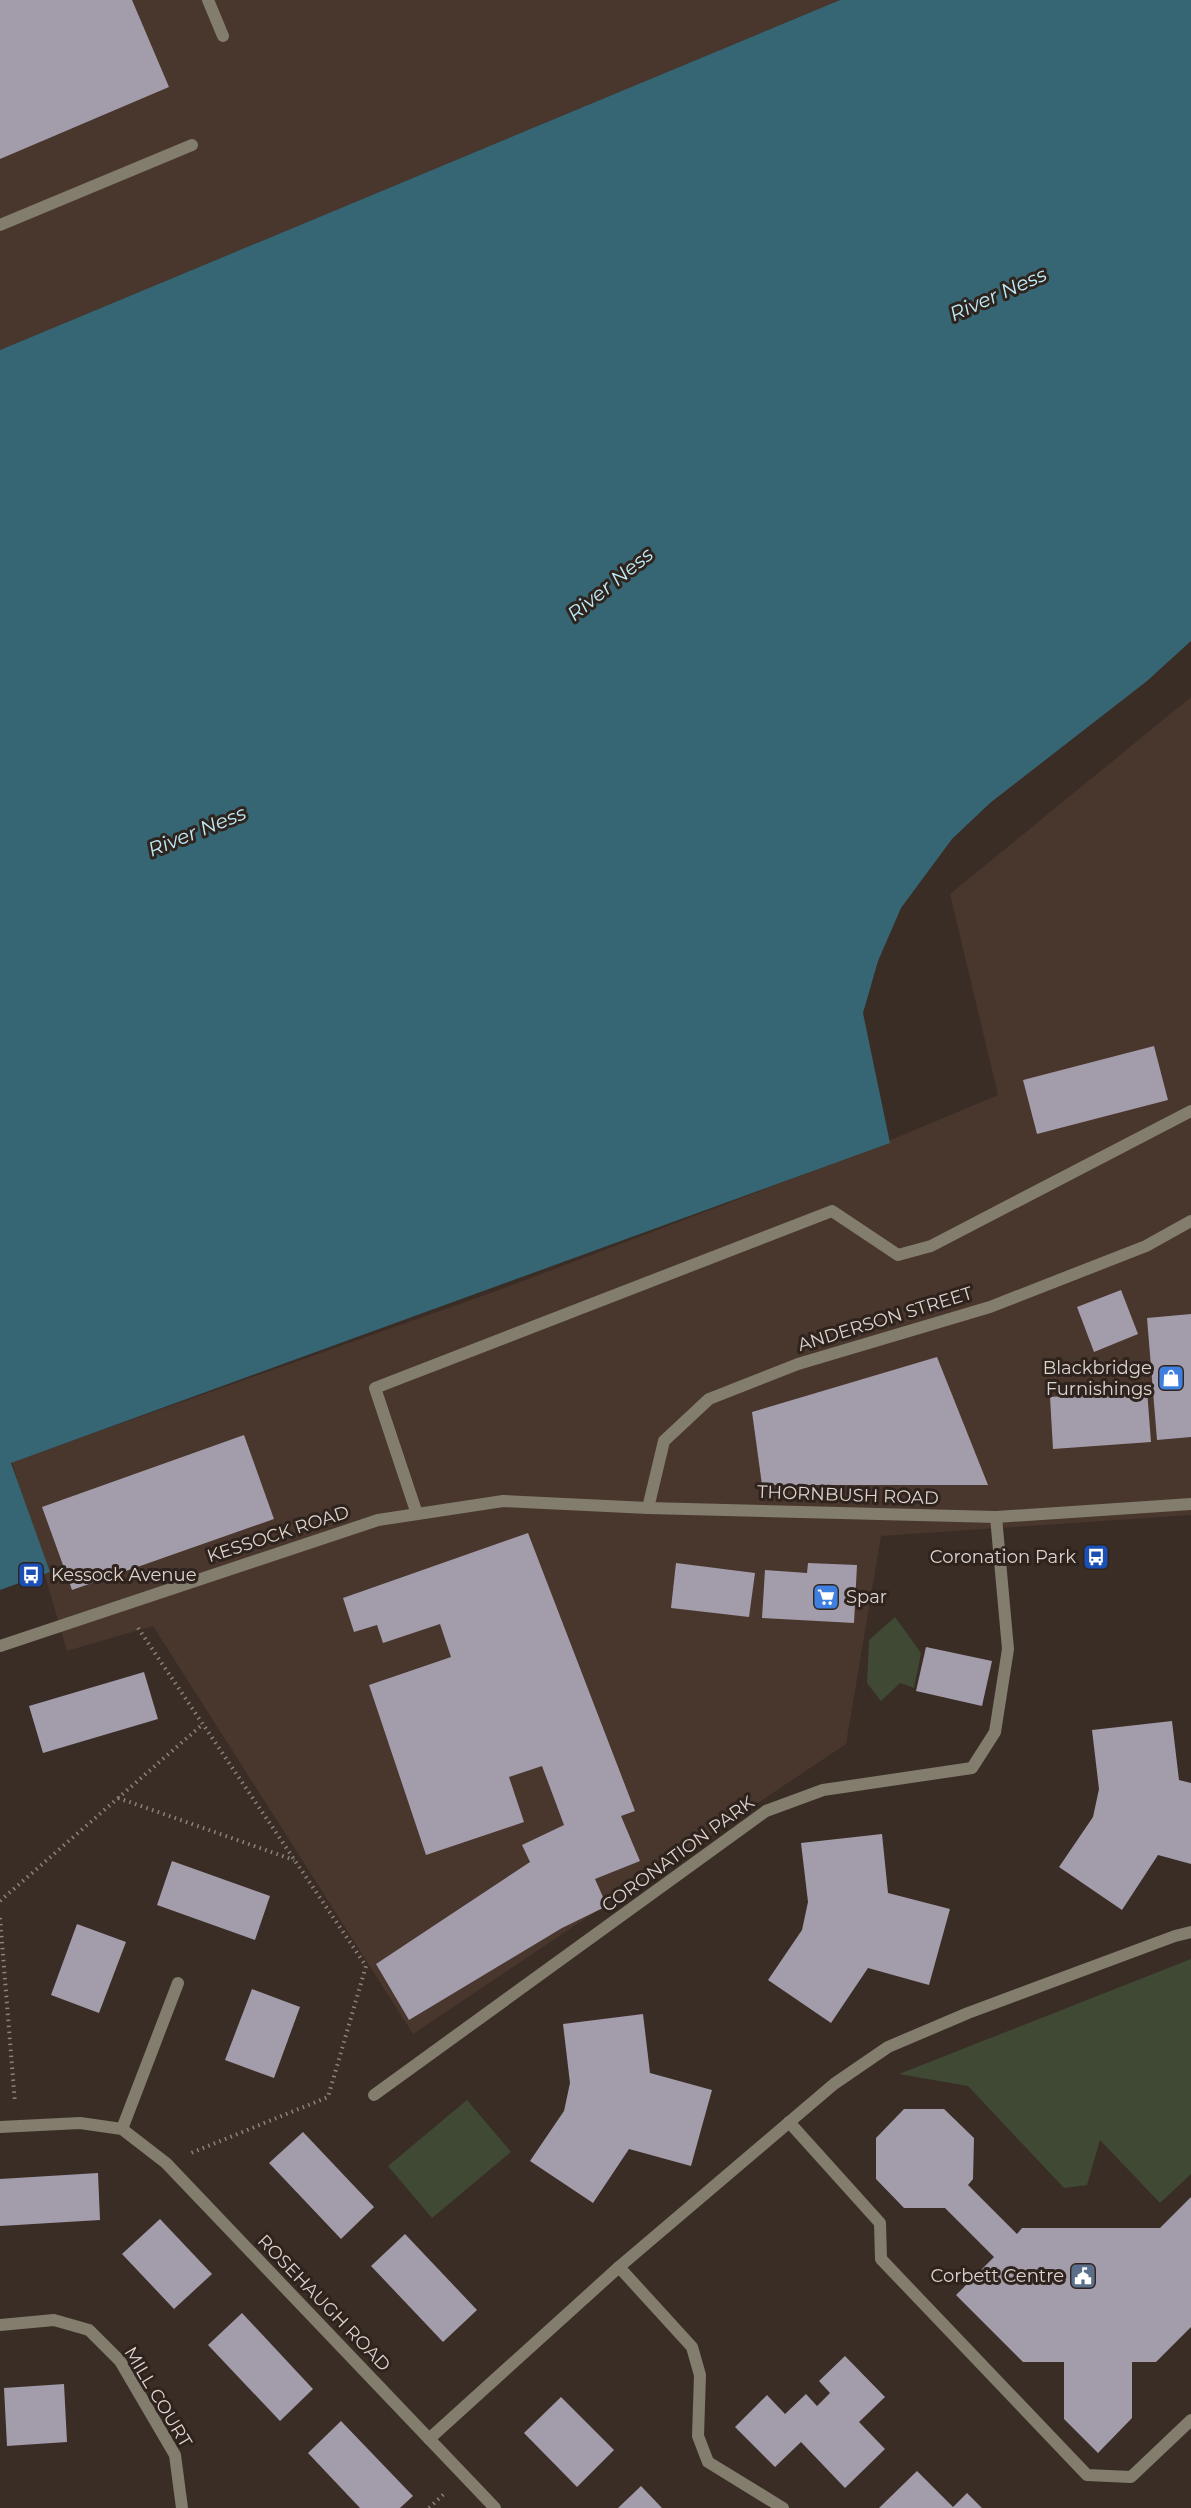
<svg xmlns="http://www.w3.org/2000/svg" width="1191" height="2508" font-family="Montserrat,sans-serif">
<style>
.built{fill:#49362d}
.green{fill:#3f4934}
.water{fill:#366573}
.building{fill:#a39caa}
.lines{fill:none;stroke-linecap:round;stroke-linejoin:round}
.path{stroke:#8d827c;stroke-width:4;stroke-dasharray:1.5 4.5;stroke-linecap:butt}
.service{stroke:#827d6c;stroke-width:12}
.minor{stroke:#827d6c;stroke-width:12}
.labels{text-anchor:middle;dominant-baseline:central;stroke-width:6;stroke-linejoin:round;paint-order:stroke}
.street-label{font-size:18px;fill:#ddd4d0;stroke:#2f231d}
.poi-label{font-size:18px;fill:#ddd4d0;stroke:#2f231d;text-anchor:end}
.water-label{font-size:20px;font-style:italic;fill:#bdebf9;stroke:#2f231d}
</style>
<rect width="100%" height="100%" fill="#3a2d26"/>
<g class="built">
<path d="M0,0H840L0,350Z"/>
<path d="M1191,697V1515L881,1536L846,1744L413,2034L153,1626L67,1651L12,1462L499,1290L860,1153L998,1095L950,894Z"/>
</g>
<g class="green">
<path d="M895,1617L921,1653L914,1688L900,1683L881,1701L867,1683L869,1640Z"/>
<path d="M1191,1959V2174L1160,2203L1100,2140L1087,2185L1064,2188L968,2086L899,2074Z"/>
<path d="M467,2100L511,2152L432,2218L388,2166Z"/>
</g>
<path class="water" d="M840,0H1191V641L1147,681L990,803L952,839L901,908L878,961L863,1013L890,1143L11,1463L50,1572L0,1590V350Z"/>
<g class="building">
<path d="M0,0H132L169,87L0,159Z"/>
<path d="M1154,1046L1168,1100L1037,1134L1023,1080Z"/>
<path d="M1121,1290L1138,1334L1094,1352L1077,1307Z"/>
<path d="M1191,1314V1437L1157,1440L1147,1318Z"/>
<path d="M937,1357L988,1485H762L752,1412Z"/>
<path d="M1147,1390L1151,1442L1053,1449L1050,1397Z"/>
<path d="M244,1435L274,1519L72,1590L42,1507Z"/>
<path d="M528,1533L635,1811L621,1816L640,1861L595,1879L607,1906L562,1928L409,2020L376,1964L530,1862L522,1845L564,1825L542,1766L509,1777L524,1822L426,1855L369,1685L451,1657L440,1624L383,1643L377,1625L354,1632L343,1598Z"/>
<path d="M676,1563L755,1573L749,1617L671,1608Z"/>
<path d="M808,1563L857,1565L854,1623L762,1618L765,1570L807,1573Z"/>
<path d="M926,1647L992,1661L982,1706L916,1691Z"/>
<path d="M144,1672L158,1719L43,1753L29,1706Z"/>
<path d="M1172,1721L1179,1780L1191,1783V1864L1158,1855L1122,1910L1059,1867L1093,1817L1099,1789L1092,1730Z"/>
<path d="M882,1834L888,1893L950,1909L929,1985L868,1968L831,2023L768,1980L802,1930L808,1902L801,1843Z"/>
<path d="M172,1861L270,1896L255,1940L157,1905Z"/>
<path d="M77,1924L126,1942L99,2013L51,1995Z"/>
<path d="M252,1989L300,2007L274,2078L225,2060Z"/>
<path d="M643,2014L650,2073L712,2090L691,2166L629,2149L593,2203L530,2161L564,2111L570,2083L563,2024Z"/>
<path d="M904,2109H944L974,2138L973,2179L968,2185L1017,2234L1022,2228H1160L1191,2197V2327L1156,2362H1132V2418L1098,2453L1064,2419V2362H1023L956,2295L994,2257L945,2208H904L876,2179V2138Z"/>
<path d="M303,2132L374,2207L341,2239L269,2163Z"/>
<path d="M98,2173L100,2220L0,2226V2179Z"/>
<path d="M160,2219L212,2274L174,2309L122,2254Z"/>
<path d="M405,2234L477,2310L443,2342L371,2266Z"/>
<path d="M242,2313L313,2389L280,2421L208,2345Z"/>
<path d="M845,2356L885,2397L859,2422L885,2449L845,2488L801,2442L775,2467L735,2427L767,2395L785,2414L806,2394L817,2406L830,2393L819,2381Z"/>
<path d="M64,2384L67,2442L7,2446L4,2388Z"/>
<path d="M561,2397L614,2450L577,2487L524,2433Z"/>
<path d="M341,2421L413,2496L400,2508H360L308,2453Z"/>
<path d="M917,2471L953,2507L967,2493L982,2508H879Z"/>
<path d="M641,2486L662,2508H618Z"/>
</g>
<g class="lines">
<g class="path">
<path d="M138,1628L366,1966L328,2097L191,2153"/>
<path d="M118,1798L294,1860"/>
<path d="M0,1901L203,1724"/>
<path d="M0,1918L15,2103"/>
<path d="M429,2508L446,2492"/>
</g>
<g class="service">
<path d="M208,0L223,36"/>
<path d="M0,225L192,145"/>
<path d="M417,1514L375,1388L832,1211L898,1255L931,1246L1191,1111"/>
<path d="M789,2122L880,2223L881,2259L1087,2475L1131,2477L1191,2420"/>
</g>
<g class="minor">
<path d="M648,1508L664,1441L709,1399L798,1364L990,1307L1146,1246L1191,1221"/>
<path d="M0,1646L378,1520L503,1501L648,1508L996,1517L1191,1504"/>
<path d="M374,2095L766,1811L823,1790L972,1768L995,1732L1008,1649L996,1517"/>
<path d="M0,2127L80,2123L122,2129L166,2163L495,2508"/>
<path d="M122,2129L178,1983"/>
<path d="M619,2267L692,2347L700,2375L698,2436L708,2462L783,2508"/>
<path d="M0,2325L54,2320L89,2330L120,2361L175,2455L182,2508"/>
<path d="M429,2439L619,2267L834,2084L888,2047L968,2013L1175,1936L1191,1932"/>
</g>
</g>
<defs>
<symbol id="shop-square" viewBox="-11 -11 22 22"><rect x="-9" y="-9" width="18" height="18" rx="4" fill="#3f7fe0" stroke="#2f231d"/><path d="M-5-2.5h2.3a2.7 3.5 0 0 1 5.4 0H5L5.5 6h-11ZM-1.5-2.5h3a1.5 2.3 0 0 0-3 0Z" fill="#fff"/></symbol>
<symbol id="bus-square" viewBox="-11 -11 22 22"><rect x="-9" y="-9" width="18" height="18" rx="4" fill="#1a4fb4" stroke="#2f231d"/><path d="M-5-6H5V4H4V6H2V4H-2V6H-4V4H-5ZM-3.5-4V0h7V-4ZM-3.5 1.2v1.5H-2V1.2ZM2 1.2v1.5H3.5V1.2Z" fill="#fff"/></symbol>
<symbol id="supermarket-square" viewBox="-11 -11 22 22"><rect x="-9" y="-9" width="18" height="18" rx="4" fill="#3f7fe0" stroke="#2f231d"/><path d="M-6-5.5h2.5l.6 2H6L4.5 2H-2.5L-4.4-4H-6ZM-1.5 3.2a1.3 1.3 0 1 0 .1 0ZM3 3.2a1.3 1.3 0 1 0 .1 0Z" fill="#fff"/></symbol>
<symbol id="civic-square" viewBox="-11 -11 22 22"><rect x="-9" y="-9" width="18" height="18" rx="4" fill="#5c6f8a" stroke="#2f231d"/><path d="M-.6-6.5H3V-4.5H.6V-3L4-1V1h2V6H-6V1h2V-1L-.6-3ZM-1.2 2.5V6h2.4V2.5Z" fill="#fff"/></symbol>
</defs>
<g fill-rule="evenodd">
<use href="#shop-square" x="1156" y="1363" width="30" height="30"/>
<use href="#bus-square" x="1081" y="1542" width="30" height="30"/>
<use href="#bus-square" x="16" y="1560" width="30" height="30"/>
<use href="#supermarket-square" x="811" y="1582" width="30" height="30"/>
<use href="#civic-square" x="1068" y="2261" width="30" height="30"/>
</g>
<g class="labels">
<g class="street-label">
<text transform="translate(885 1319) rotate(-17)">ANDERSON STREET</text>
<text transform="translate(848 1495) rotate(2)">THORNBUSH ROAD</text>
<text transform="translate(278 1534) rotate(-18)">KESSOCK ROAD</text>
<text transform="translate(678 1854) rotate(-36)">CORONATION PARK</text>
<text transform="translate(324 2303) rotate(46)">ROSEHAUGH ROAD</text>
<text transform="translate(158 2397) rotate(59)">MILL COURT</text>
</g>
<g class="poi-label">
<text x="1152" y="1368">Blackbridge<tspan x="1152" dy="21">Furnishings</tspan></text>
<text x="1076" y="1557">Coronation Park</text>
<text x="51" y="1575" text-anchor="start">Kessock Avenue</text>
<text x="846" y="1597" text-anchor="start">Spar</text>
<text x="1064" y="2276">Corbett Centre</text>
</g>
<g class="water-label">
<text transform="translate(998 294) rotate(-24)">River Ness</text>
<text transform="translate(610 584) rotate(-39)">River Ness</text>
<text transform="translate(197 831) rotate(-22)">River Ness</text>
</g>
</g>
</svg>
